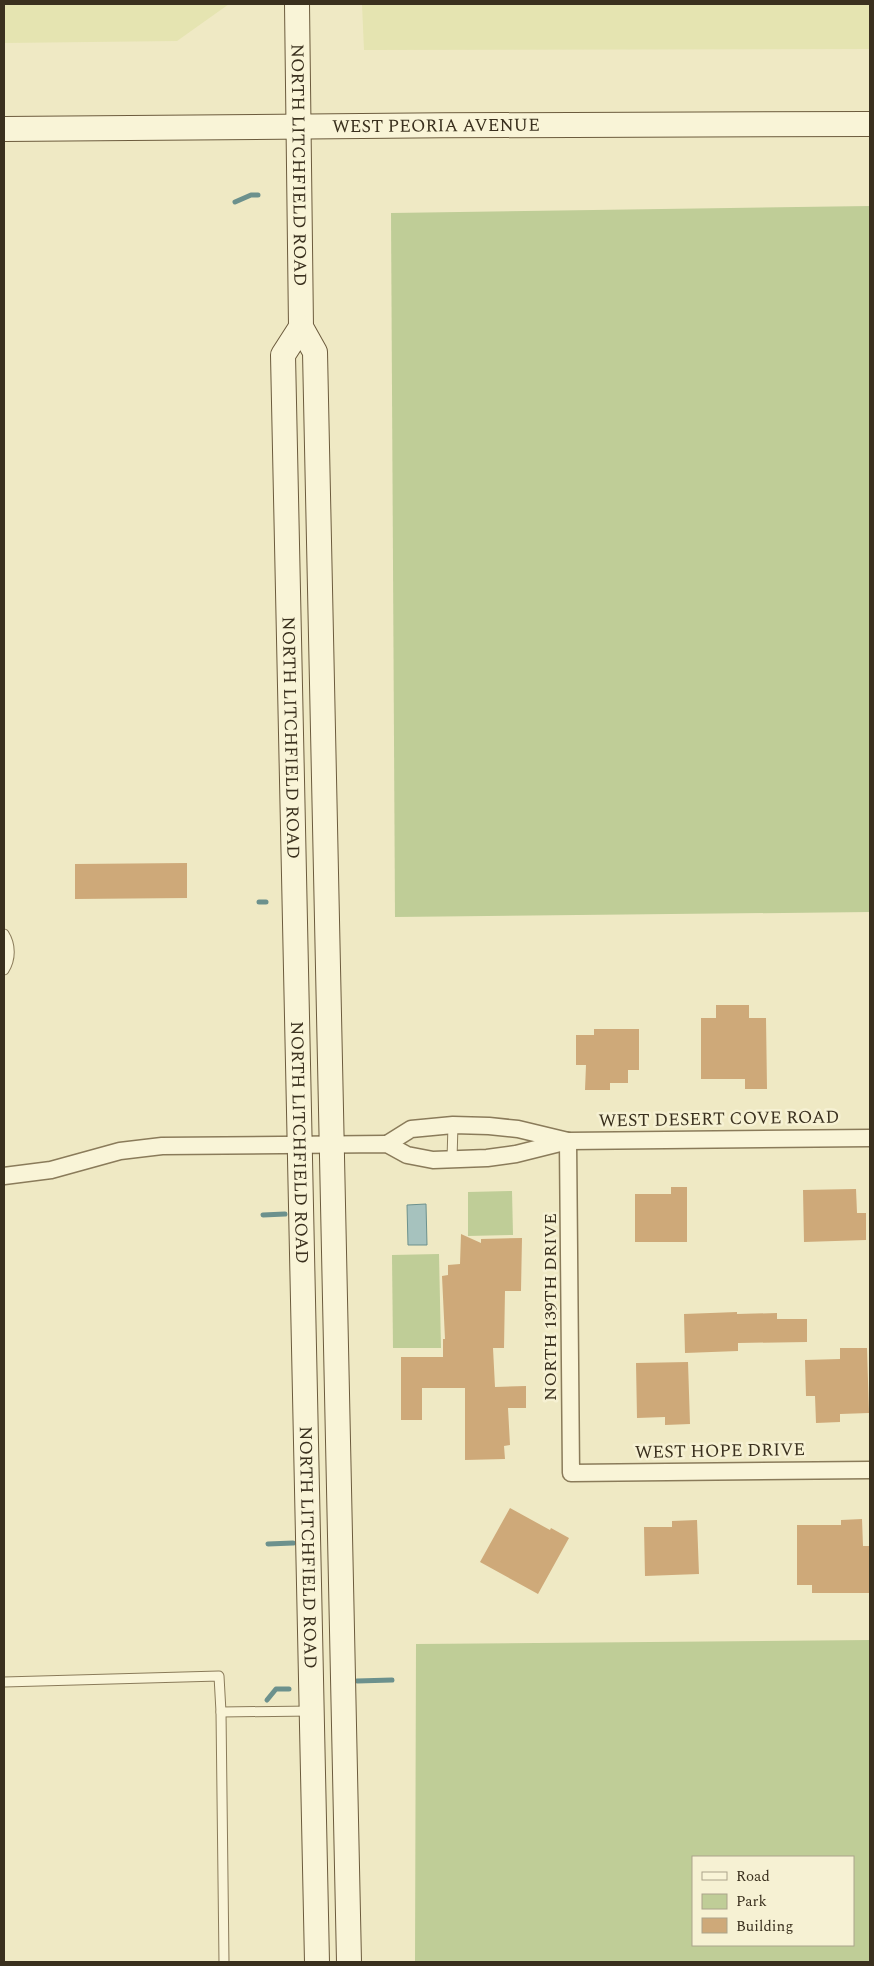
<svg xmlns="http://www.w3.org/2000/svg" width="874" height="1966" font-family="Spectral,serif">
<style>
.farmland{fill:#e5e4b1}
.green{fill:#bfcd97;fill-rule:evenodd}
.water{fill:#a6c2be;stroke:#6c918d}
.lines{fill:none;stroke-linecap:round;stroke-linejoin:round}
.stream{stroke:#6c918d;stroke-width:5}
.building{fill:#cea979}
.service-casing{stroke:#8a7b5a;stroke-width:11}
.minor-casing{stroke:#8a7b5a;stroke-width:19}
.secondary-casing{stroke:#6c5b3d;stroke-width:26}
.service{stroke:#f9f4d7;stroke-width:9}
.minor{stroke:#f9f4d7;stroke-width:16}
.secondary{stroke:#f9f4d7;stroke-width:24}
.labels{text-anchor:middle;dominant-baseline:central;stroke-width:5;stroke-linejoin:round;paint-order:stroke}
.street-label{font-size:18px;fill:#3a301e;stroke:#f6f1d3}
</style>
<rect width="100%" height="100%" fill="#efe9c4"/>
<g class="farmland">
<path d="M4,4H229L177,41L4,43Z"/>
<path d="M362,4H870V49L364,50Z"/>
</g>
<g class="green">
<path d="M870,206V912L395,917L391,213Z"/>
<path d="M512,1191L513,1235L468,1236V1192Z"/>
<path d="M439,1254L441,1348H393L392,1255Z"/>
<path d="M870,1640V1962H415L416,1644ZM693,1857H853V1945H693Z"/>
</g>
<path class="water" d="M426,1204L427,1245H408L407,1205Z"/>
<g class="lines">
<g class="stream">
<path d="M235,202L251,195H258"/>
<path d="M259,902H266"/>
<path d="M263,1215L285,1214"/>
<path d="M268,1544L293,1543"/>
<path d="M357,1681L392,1680"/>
<path d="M267,1700L276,1689H289"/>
</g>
</g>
<g class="building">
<path d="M187,863V898L75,899V864Z"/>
<path d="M716,1005H749V1018H766L767,1089H745V1079H701V1018H716Z"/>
<path d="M594,1029H639V1070H628V1083H610V1090H585L586,1065H576V1035H594Z"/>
<path d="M671,1187H687V1242H635V1194H671Z"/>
<path d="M856,1189L857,1213H866V1240L804,1242L803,1190Z"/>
<path d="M461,1234L481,1243V1239L522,1238L521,1291H505L504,1348H493L495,1387L526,1386V1408H508L510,1445L504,1446L505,1459L465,1460V1388H422V1420H401V1357H443V1339H445L442,1276L448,1275V1265L460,1264Z"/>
<path d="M737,1312V1314L777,1313V1319H807V1342L738,1343V1351L685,1353L684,1314Z"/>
<path d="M840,1348H867L869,1413L840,1414V1422L816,1423L815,1396H806L805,1360L840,1359Z"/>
<path d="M688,1362L690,1424L665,1425V1417L637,1418L636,1363Z"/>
<path d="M510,1508L550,1530L551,1528L569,1538L538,1594L480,1562Z"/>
<path d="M862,1519L863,1546H870V1593H812V1585H797V1525H841V1520Z"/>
<path d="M697,1520L699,1574L645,1576L644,1527H672V1521Z"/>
</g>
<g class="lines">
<defs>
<g id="service">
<path d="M4,934C11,945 11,959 4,970"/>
<path d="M452,1159L453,1125"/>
<path d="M4,1682L219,1676L221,1712L312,1711"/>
<path d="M221,1712L224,1962"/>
</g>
<g id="minor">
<path d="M568,1141L571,1473L870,1470"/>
<path d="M387,1144L411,1129L453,1125L489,1126L518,1129L568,1141L870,1138"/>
<path d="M4,1176L51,1170L120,1151L162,1146L387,1144L407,1155L433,1160L487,1158L516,1154L568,1141"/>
</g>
<g id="secondary">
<path id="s1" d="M297,4L301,327L315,352L349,1962"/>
<path id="s2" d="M4,129C293,127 581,123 870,124"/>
<path id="s3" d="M301,327L283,355L317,1962"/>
</g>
</defs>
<use href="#service" class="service-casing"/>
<use href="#minor" class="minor-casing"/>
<use href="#secondary" class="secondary-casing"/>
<use href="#service" class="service"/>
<use href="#minor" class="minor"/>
<use href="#secondary" class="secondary"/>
</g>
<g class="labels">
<g class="street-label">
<text stroke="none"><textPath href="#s2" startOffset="432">WEST PEORIA AVENUE</textPath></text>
<text stroke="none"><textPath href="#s1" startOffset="161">NORTH LITCHFIELD ROAD</textPath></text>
<text stroke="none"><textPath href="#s3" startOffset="416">NORTH LITCHFIELD ROAD</textPath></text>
<text transform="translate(719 1119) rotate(-1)">WEST DESERT COVE ROAD</text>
<text stroke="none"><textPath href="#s3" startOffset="821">NORTH LITCHFIELD ROAD</textPath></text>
<text transform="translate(550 1307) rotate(-90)">NORTH 139TH DRIVE</text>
<text transform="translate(720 1451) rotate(-1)">WEST HOPE DRIVE</text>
<text stroke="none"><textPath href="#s3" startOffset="1226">NORTH LITCHFIELD ROAD</textPath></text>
</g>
</g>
<rect width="874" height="1966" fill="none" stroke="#3a301e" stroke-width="10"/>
<rect x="692" y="1856" width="162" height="90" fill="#f6f1d3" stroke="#aba48b"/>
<rect x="702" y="1872" width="25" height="8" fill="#f9f4d7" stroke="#aba48b"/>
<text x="736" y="1881" font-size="15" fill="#3a301e">Road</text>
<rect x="702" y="1894" width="25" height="15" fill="#bfcd97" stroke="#aba48b"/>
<text x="736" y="1906" font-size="15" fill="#3a301e">Park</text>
<rect x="702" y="1918" width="25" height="15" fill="#cea979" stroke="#aba48b"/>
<text x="736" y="1931" font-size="15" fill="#3a301e">Building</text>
</svg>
